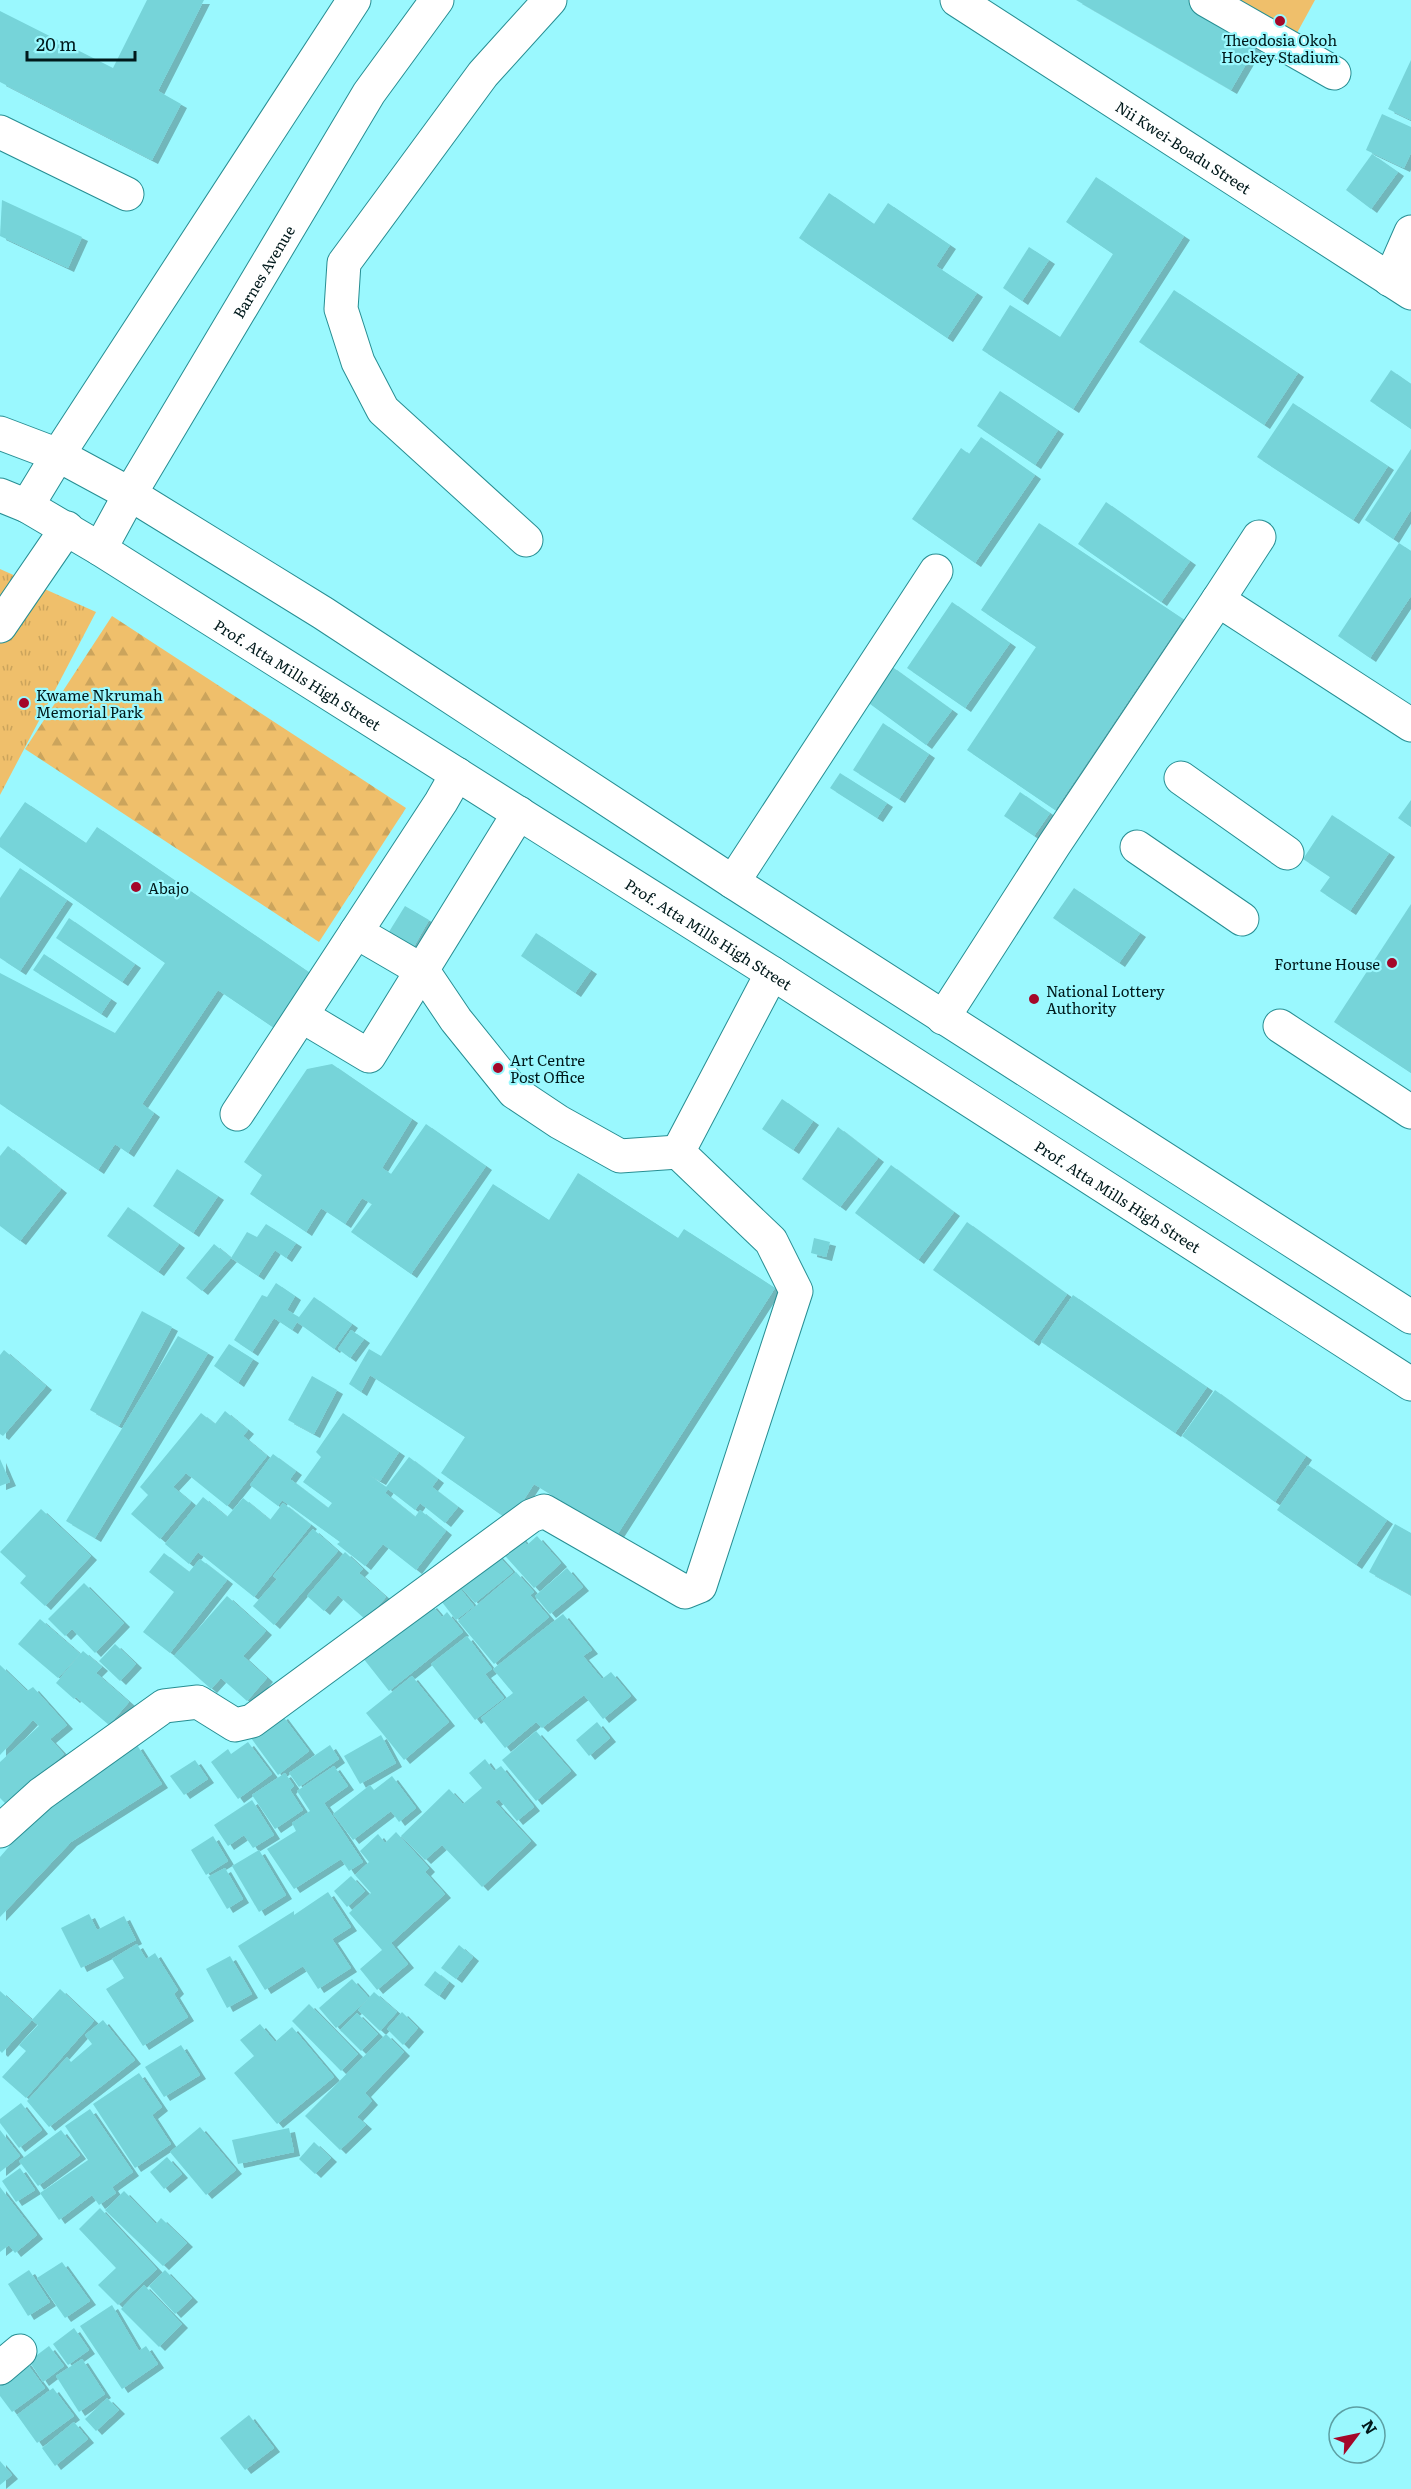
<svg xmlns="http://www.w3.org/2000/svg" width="1411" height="2489" font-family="Literata,serif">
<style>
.forest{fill:url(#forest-firs)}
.park{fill:url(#park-tufts)}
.pitch{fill:#efbf6b}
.building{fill:#76d4d9;filter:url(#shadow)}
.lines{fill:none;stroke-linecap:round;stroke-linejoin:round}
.minor-casing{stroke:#278e93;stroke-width:35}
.major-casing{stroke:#278e93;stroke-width:35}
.minor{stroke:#fff;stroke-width:33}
.major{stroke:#fff;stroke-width:33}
.poi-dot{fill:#a40729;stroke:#9af8fe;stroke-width:2}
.labels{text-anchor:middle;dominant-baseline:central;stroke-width:4.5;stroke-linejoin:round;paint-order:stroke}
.poi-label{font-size:15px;fill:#00191b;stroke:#9af8fe;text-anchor:start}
.street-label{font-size:15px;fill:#00191b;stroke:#9af8fe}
</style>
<defs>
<pattern id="forest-firs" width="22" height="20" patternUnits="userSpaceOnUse" patternTransform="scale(1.5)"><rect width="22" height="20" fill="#efbf6b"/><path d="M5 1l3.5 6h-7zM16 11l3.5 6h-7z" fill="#cba45c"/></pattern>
<pattern id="park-tufts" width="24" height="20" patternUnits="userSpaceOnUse" patternTransform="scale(1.5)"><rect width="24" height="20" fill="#efbf6b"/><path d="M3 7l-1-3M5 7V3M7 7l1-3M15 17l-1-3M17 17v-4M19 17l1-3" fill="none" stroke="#cba45c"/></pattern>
<filter id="shadow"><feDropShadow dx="6" dy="4" stdDeviation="0" flood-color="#0004"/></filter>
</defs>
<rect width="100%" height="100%" fill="#9af8fe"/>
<path class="forest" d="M112,616L406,808L319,942L25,749Z"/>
<path class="park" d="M0,569L96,612L0,795Z"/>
<path class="pitch" d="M1221,0H1315L1292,42Z"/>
<g class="building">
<path d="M147,0H204L158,91L181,104L152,160L0,82V11L113,68Z"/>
<path d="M1076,0H1191L1260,40L1231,90Z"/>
<path d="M1411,60V120L1388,109Z"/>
<path d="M1382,114L1411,127V153L1404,168L1366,150Z"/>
<path d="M1372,154L1398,172L1371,209L1346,190Z"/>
<path d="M1096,177L1184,236L1073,409L982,350L1010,305L1060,337L1113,254L1066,222Z"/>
<path d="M829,193L874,224L888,203L950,245L936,266L977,293L947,338L799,238Z"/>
<path d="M2,200L82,237L68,268L0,236Z"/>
<path d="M1029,247L1049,260L1022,301L1003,288Z"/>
<path d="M1174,290L1298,373L1264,425L1139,342Z"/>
<path d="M1391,370L1411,384V429L1370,401Z"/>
<path d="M1000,391L1058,430L1035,465L977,426Z"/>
<path d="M1293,403L1388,466L1353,520L1257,457Z"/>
<path d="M981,437L1035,475L975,563L912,519L961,448L969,454Z"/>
<path d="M1411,449V510L1393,539L1365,520Z"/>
<path d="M1106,502L1190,561L1161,602L1078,544Z"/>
<path d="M1039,523L1183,619L1055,810L967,750L1036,647L981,610Z"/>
<path d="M1399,543L1411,551V596L1370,658L1338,636Z"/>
<path d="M952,602L1010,643L965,708L907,668Z"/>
<path d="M891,666L952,710L926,745L866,701Z"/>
<path d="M883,723L929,754L899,799L853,770Z"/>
<path d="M840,773L887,803L877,818L830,788Z"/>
<path d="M1020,792L1050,813L1034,836L1004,816Z"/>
<path d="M1411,800V827L1398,818Z"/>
<path d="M25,802L86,843L97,827L313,975L277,1030L218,990L142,1104L154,1113L128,1153L115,1144L98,1170L0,1104V973L115,1033L165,963L0,847V838Z"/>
<path d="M1332,815L1389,853L1350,911L1320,891L1330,877L1303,859Z"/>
<path d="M20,868L67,900L20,971L0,958V898Z"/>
<path d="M1074,888L1140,933L1119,963L1053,918Z"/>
<path d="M1411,904V1073L1334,1022Z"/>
<path d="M405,906L429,920L412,950L387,935Z"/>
<path d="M69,918L135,964L122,982L56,938Z"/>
<path d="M536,933L591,970L575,993L521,956Z"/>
<path d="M44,954L111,999L101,1014L33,970Z"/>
<path d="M332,1064L412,1119L382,1168L391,1174L426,1124L486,1166L411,1274L351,1232L372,1204L362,1198L345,1224L321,1208L306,1232L250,1194L262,1175L244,1162L307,1069Z"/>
<path d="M782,1099L813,1121L793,1150L762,1129Z"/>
<path d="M838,1127L878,1158L840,1207L802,1179Z"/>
<path d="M8,1146L61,1189L20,1241L0,1226V1156Z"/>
<path d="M891,1165L954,1212L918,1260L855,1213Z"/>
<path d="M177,1169L218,1196L193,1233L153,1206Z"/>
<path d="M578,1173L678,1238L684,1229L775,1288L617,1535L534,1484L510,1521L441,1473L465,1437L370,1375L361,1392L349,1384L369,1349L381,1356L493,1184L549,1220Z"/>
<path d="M128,1207L179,1244L158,1272L107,1236Z"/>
<path d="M967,1222L1067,1294L1033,1342L933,1270Z"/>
<path d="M266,1224L296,1243L286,1258L275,1250L258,1276L231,1258L247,1232L257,1237Z"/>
<path d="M814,1238L830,1242L826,1257L811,1253Z"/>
<path d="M214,1244L231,1258L202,1291L186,1278Z"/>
<path d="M276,1283L295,1296L287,1310L299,1317L314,1297L352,1324L334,1349L297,1322L292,1330L274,1318L252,1352L234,1340L262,1295L267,1297Z"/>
<path d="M1073,1295L1207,1387L1175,1433L1041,1342Z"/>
<path d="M142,1311L172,1327L119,1426L90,1410Z"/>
<path d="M351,1330L364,1339L350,1358L338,1349Z"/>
<path d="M178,1336L208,1353L95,1538L66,1521Z"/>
<path d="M229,1344L253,1359L238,1383L214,1366Z"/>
<path d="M4,1350L46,1386L3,1436L0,1434V1355Z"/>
<path d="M312,1376L337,1390L314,1434L288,1420Z"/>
<path d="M1215,1390L1306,1456L1275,1502L1182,1436Z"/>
<path d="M225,1411L248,1430L243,1436L267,1456L227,1506L186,1473L173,1487L191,1502L160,1539L131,1514L148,1495L140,1487L201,1413L215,1424Z"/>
<path d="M343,1413L399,1452L380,1481L369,1475L386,1487L409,1457L438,1479L432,1487L458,1507L445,1523L420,1503L415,1510L388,1489L385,1493L415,1517L420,1510L446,1531L416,1570L383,1544L365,1566L337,1544L340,1542L282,1500L278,1506L250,1485L273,1454L296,1471L290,1479L328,1508L332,1503L303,1482L321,1457L316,1452Z"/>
<path d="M0,1459L10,1482L0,1486Z"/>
<path d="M1308,1465L1387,1520L1356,1565L1277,1510Z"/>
<path d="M203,1497L227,1517L243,1498L270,1520L283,1503L311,1525L254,1597L198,1552L189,1564L165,1544Z"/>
<path d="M41,1509L91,1556L45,1606L20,1583L26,1576L0,1552Z"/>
<path d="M1395,1524L1411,1533V1595L1369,1572Z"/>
<path d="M313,1529L338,1551L274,1625L253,1606L277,1579L273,1576Z"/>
<path d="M517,1533L527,1545L537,1536L561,1563L534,1588L499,1549Z"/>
<path d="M494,1551L513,1572L475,1603L459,1585Z"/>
<path d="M345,1552L363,1569L359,1573L386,1597L366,1620L338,1595L324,1611L307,1596Z"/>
<path d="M164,1553L189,1572L200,1559L227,1580L170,1653L143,1632L174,1592L149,1572Z"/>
<path d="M567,1568L583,1587L550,1614L535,1596Z"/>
<path d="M516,1572L534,1592L530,1595L549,1617L494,1664L458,1621Z"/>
<path d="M455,1582L474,1606L456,1620L438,1597Z"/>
<path d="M84,1583L124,1623L95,1653L72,1629L65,1636L48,1619Z"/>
<path d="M227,1596L266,1631L243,1656L267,1678L247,1701L221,1678L211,1689L174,1656Z"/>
<path d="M431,1604L442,1617L447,1612L463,1632L389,1691L363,1658Z"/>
<path d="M563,1614L592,1650L583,1656L602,1679L611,1672L631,1696L603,1719L584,1695L542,1728L536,1722L505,1748L481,1718L513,1693L493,1669Z"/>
<path d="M40,1619L80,1654L58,1678L18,1644Z"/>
<path d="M467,1636L492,1669L485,1674L504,1698L475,1720L431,1664Z"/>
<path d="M115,1644L136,1664L120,1681L99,1661Z"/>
<path d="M83,1651L102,1667L96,1673L129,1702L109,1725L76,1697L74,1699L56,1683Z"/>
<path d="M0,1665L27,1691L33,1687L67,1725L50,1739L64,1754L7,1805L0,1798V1762L39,1726L33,1720L0,1755Z"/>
<path d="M412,1676L449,1722L404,1760L366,1713Z"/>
<path d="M282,1715L309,1751L278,1775L251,1738Z"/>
<path d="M597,1722L610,1738L589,1756L576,1740Z"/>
<path d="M536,1731L571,1771L536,1801L502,1760Z"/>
<path d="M381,1735L396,1763L360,1784L344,1756Z"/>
<path d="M248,1742L272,1774L238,1799L211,1762L228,1749L231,1754Z"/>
<path d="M137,1745L162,1784L71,1842L0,1917V1857L38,1813Z"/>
<path d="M330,1745L339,1759L299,1787L289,1773Z"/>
<path d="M485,1759L494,1771L501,1766L534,1807L517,1821L499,1799L495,1802L531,1841L482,1887L442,1845L425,1860L401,1836L449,1789L463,1804L482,1788L469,1773Z"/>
<path d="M195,1760L208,1779L184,1795L170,1776Z"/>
<path d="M334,1766L348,1786L324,1803L363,1862L349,1871L341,1859L294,1889L267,1849L296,1831L292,1823L310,1811L297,1791Z"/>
<path d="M285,1773L294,1786L290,1790L303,1810L275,1829L252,1795Z"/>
<path d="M392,1776L416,1808L399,1822L391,1811L353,1840L333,1814L370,1785L374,1790Z"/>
<path d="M252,1800L274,1835L253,1848L244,1835L228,1846L214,1825Z"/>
<path d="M396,1832L429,1868L425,1872L445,1894L391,1943L408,1964L377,1990L360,1969L382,1950L349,1913L371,1893L355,1875L369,1862L360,1851L378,1834L385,1843Z"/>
<path d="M213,1836L228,1861L206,1875L191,1850Z"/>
<path d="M259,1850L286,1895L259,1912L232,1866Z"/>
<path d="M225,1868L243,1899L227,1909L208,1877Z"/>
<path d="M351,1876L365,1891L347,1907L334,1891Z"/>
<path d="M328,1892L351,1927L332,1939L351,1968L318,1989L303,1966L265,1990L238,1946L294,1911V1915Z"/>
<path d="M89,1914L97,1930L124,1916L136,1940L81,1968L61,1928Z"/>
<path d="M137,1944L146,1959L155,1953L178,1990L174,1994L188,2017L143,2046L106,1989L124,1978L112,1959Z"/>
<path d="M459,1945L473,1957L456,1979L441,1968Z"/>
<path d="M230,1956L252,1994L227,2008L206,1969Z"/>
<path d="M435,1971L449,1982L439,1996L424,1985Z"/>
<path d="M352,1979L369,1998L336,2028L319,2008Z"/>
<path d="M60,1989L94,2021L26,2098L2,2077L26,2051L19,2045L38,2025L32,2020L2,2053L0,2051V1991L32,2020Z"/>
<path d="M374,1992L397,2012L380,2031L358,2010Z"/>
<path d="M309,2004L358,2054L341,2071L292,2021Z"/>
<path d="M402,2012L418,2028L403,2045L387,2029Z"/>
<path d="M357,2013L378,2034L361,2051L340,2030Z"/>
<path d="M103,2020L135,2060L49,2127L27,2101L67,2057L71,2062L92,2044L85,2035Z"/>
<path d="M260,2024L275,2042L292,2027L334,2077L277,2124L234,2073L254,2056L240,2040Z"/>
<path d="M386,2034L404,2052L365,2093L372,2101L357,2117L366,2125L340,2150L305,2116Z"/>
<path d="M181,2045L200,2075L164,2097L145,2067Z"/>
<path d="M139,2073L162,2107L152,2115L171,2144L135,2168L93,2104Z"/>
<path d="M21,2103L42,2130L19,2148L0,2123V2119Z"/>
<path d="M90,2109L133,2172L112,2187L116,2193L99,2205L92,2195L59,2220L40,2193L88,2160L65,2126Z"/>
<path d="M200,2127L236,2170L206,2195L170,2152Z"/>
<path d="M289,2128L294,2152L238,2164L232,2140Z"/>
<path d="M0,2130L20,2156L0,2172Z"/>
<path d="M61,2130L80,2155L38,2186L19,2161Z"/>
<path d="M314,2142L331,2158L315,2174L299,2159Z"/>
<path d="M167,2157L182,2174L164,2189L150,2172Z"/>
<path d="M20,2168L35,2190L16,2202L2,2181Z"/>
<path d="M0,2187L37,2235L15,2253L9,2245L0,2252Z"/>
<path d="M124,2191L156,2224L161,2218L187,2243L163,2266L105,2210Z"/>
<path d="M100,2208L157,2269L118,2305L98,2285L116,2268L79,2229Z"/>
<path d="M62,2262L90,2301L65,2318L37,2278Z"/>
<path d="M29,2270L50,2302L28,2316L8,2284Z"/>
<path d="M165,2270L192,2298L175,2314L149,2286Z"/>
<path d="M144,2285L182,2324L159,2347L121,2309Z"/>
<path d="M112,2305L139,2351L146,2346L158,2364L122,2389L80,2326Z"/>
<path d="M74,2328L89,2350L68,2365L53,2344Z"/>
<path d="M49,2346L64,2366L43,2382L29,2361Z"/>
<path d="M82,2359L105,2394L79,2412L56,2376Z"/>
<path d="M25,2361L45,2388L12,2412L0,2396V2380Z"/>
<path d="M53,2388L74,2416L37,2443L17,2415Z"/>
<path d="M107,2398L119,2410L96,2431L85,2419Z"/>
<path d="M249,2415L274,2448L245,2470L220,2438Z"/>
<path d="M74,2422L88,2439L55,2466L42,2448Z"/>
<path d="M0,2461L12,2475L0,2485Z"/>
</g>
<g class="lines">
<defs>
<g id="minor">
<path id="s1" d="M957,0L1411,293"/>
<path d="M1206,0L1334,73"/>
<path d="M0,132L127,194"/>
<path d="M1390,280L1411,232"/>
<path d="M526,540L383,410L358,362L341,309L344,263L483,74L550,0"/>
<path d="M1218,600L1259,537"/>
<path d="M0,626L67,528"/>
<path d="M1181,778L1287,853"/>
<path d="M1137,847L1242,919"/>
<path d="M733,882L936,571"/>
<path d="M356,932L423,971L456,1020L514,1092L559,1122L620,1156L678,1152"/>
<path d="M302,1016L369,1056L519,813"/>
<path d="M943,1018L1054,845L1218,600L1411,725"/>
<path d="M1280,1026L1411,1112"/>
<path d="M237,1114L441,802L457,774"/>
<path d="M0,1831L41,1794L164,1706L198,1702L235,1725L252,1721L531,1516L544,1511L685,1592L700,1586L796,1291L771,1241L678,1152L772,973"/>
<path d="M0,2368L20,2351"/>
</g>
<g id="major">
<path d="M0,433L58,455L130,494L323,613L733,882L1411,1317"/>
<path id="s2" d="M0,495L27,506L100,549L772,973L1411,1384"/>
<path d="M27,506L58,455L354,0"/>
<path id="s3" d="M100,549L130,494L369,93L437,0"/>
</g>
</defs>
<use href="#minor" class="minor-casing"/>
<use href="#major" class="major-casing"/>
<use href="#minor" class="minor"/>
<use href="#major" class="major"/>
</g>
<g class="poi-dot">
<circle cx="1280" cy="21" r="6"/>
<circle cx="24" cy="703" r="6"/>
<circle cx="136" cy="887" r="6"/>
<circle cx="1392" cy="963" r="6"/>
<circle cx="1034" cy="999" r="6"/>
<circle cx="498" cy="1068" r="6"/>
</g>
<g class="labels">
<g class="poi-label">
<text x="1280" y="39" text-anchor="middle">Theodosia Okoh<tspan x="1280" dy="17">Hockey Stadium</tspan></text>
<text x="36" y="694">Kwame Nkrumah<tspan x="36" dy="17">Memorial Park</tspan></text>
<text x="148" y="887">Abajo</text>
<text x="1380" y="963" text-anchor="end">Fortune House</text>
<text x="1046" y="990">National Lottery<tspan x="1046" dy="17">Authority</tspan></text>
<text x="510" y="1059">Art Centre<tspan x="510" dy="17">Post Office</tspan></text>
</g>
<g class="street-label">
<text stroke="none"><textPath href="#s1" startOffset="270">Nii Kwei-Boadu Street</textPath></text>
<text stroke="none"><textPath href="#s3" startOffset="322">Barnes Avenue</textPath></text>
<text stroke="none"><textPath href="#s2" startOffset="348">Prof. Atta Mills High Street</textPath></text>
<text stroke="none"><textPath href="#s2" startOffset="834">Prof. Atta Mills High Street</textPath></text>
<text stroke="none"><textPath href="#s2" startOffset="1320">Prof. Atta Mills High Street</textPath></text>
</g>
</g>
<g transform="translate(1357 2435) rotate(58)"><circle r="28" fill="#9af8fe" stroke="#5c9fa3" stroke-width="1.5"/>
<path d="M0-4.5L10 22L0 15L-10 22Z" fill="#a40729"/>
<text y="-9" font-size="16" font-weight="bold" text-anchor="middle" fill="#00191b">N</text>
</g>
<path d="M27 51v9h108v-9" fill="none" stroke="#00191b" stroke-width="3"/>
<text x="36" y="51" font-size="18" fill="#00191b" stroke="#9af8fe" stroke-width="4.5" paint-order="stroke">20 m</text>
</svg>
